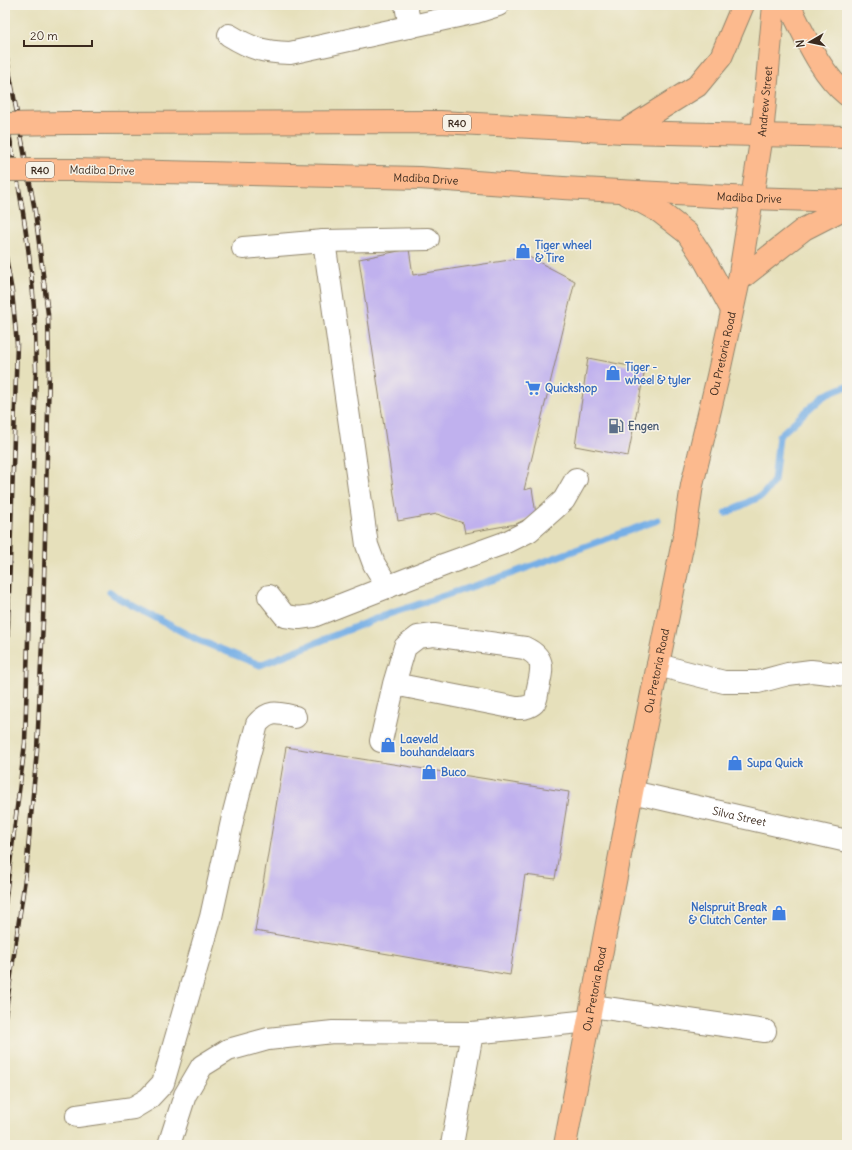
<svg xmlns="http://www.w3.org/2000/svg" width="852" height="1150" font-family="Delius,sans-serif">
<rect width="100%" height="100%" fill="#f7f3e8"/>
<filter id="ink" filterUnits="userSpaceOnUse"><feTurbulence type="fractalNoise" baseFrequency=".025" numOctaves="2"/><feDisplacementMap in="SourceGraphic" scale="8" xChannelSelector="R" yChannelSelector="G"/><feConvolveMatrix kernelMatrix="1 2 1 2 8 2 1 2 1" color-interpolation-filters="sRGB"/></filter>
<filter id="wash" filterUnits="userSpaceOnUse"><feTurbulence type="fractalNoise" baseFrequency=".012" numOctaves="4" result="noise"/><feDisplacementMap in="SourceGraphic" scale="16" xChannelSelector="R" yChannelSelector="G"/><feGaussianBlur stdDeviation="0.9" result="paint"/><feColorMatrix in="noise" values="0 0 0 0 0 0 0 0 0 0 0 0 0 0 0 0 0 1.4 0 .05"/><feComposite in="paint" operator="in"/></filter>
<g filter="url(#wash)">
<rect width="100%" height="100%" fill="#e6e0bb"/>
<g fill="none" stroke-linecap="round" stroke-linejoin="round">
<path stroke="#76afe6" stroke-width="7" d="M 726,513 L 763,495 L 774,481 L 779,436 L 823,396 L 847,386
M 110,592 L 118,598 L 198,640 L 260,665 L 383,616 L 510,574 L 658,520"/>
</g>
<g id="blocks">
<path fill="#c0b1ee" d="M 409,249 L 413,275 L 529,257 L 575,281 L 524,490 L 532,488 L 536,514 L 516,524 L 465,533 L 463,523 L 437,514 L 398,521 L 359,259 Z
M 588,358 L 645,369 L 628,456 L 575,446 Z
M 286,747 L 569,792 L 555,879 L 525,875 L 510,975 L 255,931 Z"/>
</g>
</g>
<g filter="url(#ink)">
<use href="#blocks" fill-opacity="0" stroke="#90856c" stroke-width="1"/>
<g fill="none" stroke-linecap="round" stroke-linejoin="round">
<defs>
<g id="minor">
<path d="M 406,5 L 410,27"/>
<path d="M 229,35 C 252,49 263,52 290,53 L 476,12 L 498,5"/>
<path d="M 324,241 L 367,545 L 374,564 L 388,587"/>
<path d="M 243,248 L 324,241 L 428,239"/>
<path d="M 269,596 L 285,616 L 299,618 L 313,616 L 446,564 L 507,542 L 529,531 L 553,510 L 564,500 L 576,479"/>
<path d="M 658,665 L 724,682 L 758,682 L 788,674 L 811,671 L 847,675"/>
<path d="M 381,741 L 394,684 L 405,647 L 418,637 L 434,635 L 525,648 C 546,658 542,669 538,688 C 537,693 537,700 534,703 C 529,708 522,708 516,708 L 394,684"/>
<path id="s1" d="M 632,792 L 847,841"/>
<path d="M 592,1006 L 765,1031"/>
<path d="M 77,1116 L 133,1108 L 148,1099 L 163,1083 L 211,917 L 234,812 L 257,724 C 270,709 278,713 295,717"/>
<path d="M 169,1145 L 185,1095 L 202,1066 L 228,1050 L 268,1039 L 333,1032 L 472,1033"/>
<path d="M 452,1145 L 472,1033 L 589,1021"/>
</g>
<g id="major">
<path d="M 789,5 C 805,36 820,73 847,95"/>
<path d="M 68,123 L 440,122 L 623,132 L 847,137"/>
<path d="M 623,132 L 697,86 L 721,57 L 743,5"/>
<path id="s2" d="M 74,170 L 419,178 L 563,188 L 751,198 L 847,201"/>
<path d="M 627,194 L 660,212 L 687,233 L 704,259 L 732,310"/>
<path d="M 739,280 L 804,229 L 847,207"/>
<path id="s3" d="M 565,1145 L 632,792 L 685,532 L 692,485 L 718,376 L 739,280 L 762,135 L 774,5"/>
</g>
</defs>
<use href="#minor" stroke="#90856c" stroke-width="24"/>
<use href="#major" stroke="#90856c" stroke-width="24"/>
<use href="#minor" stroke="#fff" stroke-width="22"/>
<use href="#major" stroke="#fcba8e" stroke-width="22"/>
<defs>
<path id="rail" d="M 5,49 L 35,211 L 48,314 L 49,370 L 43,621 L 37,750 L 26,872 L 5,1016
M 5,112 C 17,177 30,242 34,308 C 36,328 35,348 36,369 L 25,743 L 5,904
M 5,252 L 12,292 L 17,344 L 5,716"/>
</defs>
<use href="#rail" stroke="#3b2a1e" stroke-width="4.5"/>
<use href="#rail" stroke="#f7f3e8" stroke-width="3" stroke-dasharray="9" stroke-linecap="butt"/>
<defs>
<path id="major-bridge" d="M 5,124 L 68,123
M 5,170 L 74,170"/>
</defs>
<use href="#major-bridge" stroke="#90856c" stroke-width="24" stroke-linecap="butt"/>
<use href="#major-bridge" stroke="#fcba8e" stroke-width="22"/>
</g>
</g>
<defs>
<symbol id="shop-bare" viewBox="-9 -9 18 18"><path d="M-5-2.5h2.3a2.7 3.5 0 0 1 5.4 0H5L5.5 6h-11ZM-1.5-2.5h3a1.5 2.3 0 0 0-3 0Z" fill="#3f7fe0" stroke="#f7f3e8" stroke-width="2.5" paint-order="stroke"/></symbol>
<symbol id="supermarket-bare" viewBox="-9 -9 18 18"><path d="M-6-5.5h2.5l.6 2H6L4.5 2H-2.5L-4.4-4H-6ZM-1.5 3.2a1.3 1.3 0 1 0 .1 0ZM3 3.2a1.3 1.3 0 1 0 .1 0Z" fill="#3f7fe0" stroke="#f7f3e8" stroke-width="2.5" paint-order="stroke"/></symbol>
<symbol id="fuel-bare" viewBox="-9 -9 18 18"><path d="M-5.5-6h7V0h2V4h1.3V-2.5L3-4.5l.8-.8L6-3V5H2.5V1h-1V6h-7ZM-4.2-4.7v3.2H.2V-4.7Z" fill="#5c6f8a" stroke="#f7f3e8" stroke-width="2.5" paint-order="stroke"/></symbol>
</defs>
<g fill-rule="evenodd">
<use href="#shop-bare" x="512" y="240" width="22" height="22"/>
<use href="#shop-bare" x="602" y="362" width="22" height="22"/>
<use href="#supermarket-bare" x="522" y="377" width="22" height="22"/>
<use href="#fuel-bare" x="605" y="415" width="22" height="22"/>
<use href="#shop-bare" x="377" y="734" width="22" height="22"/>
<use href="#shop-bare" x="724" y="752" width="22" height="22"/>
<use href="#shop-bare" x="418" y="761" width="22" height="22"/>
<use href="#shop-bare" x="768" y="902" width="22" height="22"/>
</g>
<g text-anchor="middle" stroke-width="3" stroke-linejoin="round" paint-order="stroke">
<g fill="#f7f3e8" stroke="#73665b" stroke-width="1">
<rect x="443" y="115" width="28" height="16" rx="3"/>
<rect x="26" y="162" width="28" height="16" rx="3"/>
</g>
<g font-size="10" font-weight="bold" fill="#3b2a1e">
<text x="457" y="127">R40</text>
<text x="40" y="174">R40</text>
</g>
<g font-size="11" fill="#3b2a1e" stroke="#f7f3e8">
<text dy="4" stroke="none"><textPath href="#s3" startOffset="1063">Andrew Street</textPath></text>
<text transform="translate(102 170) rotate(1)" y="4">Madiba Drive</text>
<text dy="4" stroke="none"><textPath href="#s2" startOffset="352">Madiba Drive</textPath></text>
<text dy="4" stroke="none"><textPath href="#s2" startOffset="676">Madiba Drive</textPath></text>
<text dy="4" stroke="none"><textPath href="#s3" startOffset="807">Ou Pretoria Road</textPath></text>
<text dy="4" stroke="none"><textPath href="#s3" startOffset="483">Ou Pretoria Road</textPath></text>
<text dy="4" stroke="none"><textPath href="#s1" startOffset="110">Silva Street</textPath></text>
<text dy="4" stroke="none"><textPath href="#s3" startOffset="159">Ou Pretoria Road</textPath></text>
</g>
<g font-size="11" font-weight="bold" fill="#366cbe" stroke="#f7f3e8" text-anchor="start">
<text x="535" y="249">Tiger wheel<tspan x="535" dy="13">&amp; Tire</tspan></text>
<text x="625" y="371">Tiger -<tspan x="625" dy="13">wheel &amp; tyler</tspan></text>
<text x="545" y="392">Quickshop</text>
<text x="400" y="743">Laeveld<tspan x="400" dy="13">bouhandelaars</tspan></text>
<text x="747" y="767">Supa Quick</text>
<text x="441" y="776">Buco</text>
<text x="767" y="911" text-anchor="end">Nelspruit Break<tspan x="767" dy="13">&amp; Clutch Center</tspan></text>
</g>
<g font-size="11" font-weight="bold" fill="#4e5e75" stroke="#f7f3e8" text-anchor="start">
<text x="628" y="430">Engen</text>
</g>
</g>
<rect width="852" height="1150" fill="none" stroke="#f7f3e8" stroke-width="20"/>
<g transform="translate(810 42) rotate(261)" stroke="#f7f3e8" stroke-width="3" paint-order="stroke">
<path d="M0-3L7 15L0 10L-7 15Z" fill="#3b2a1e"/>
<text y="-6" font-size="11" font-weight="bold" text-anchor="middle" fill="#3b2a1e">N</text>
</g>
<path d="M24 40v6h68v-6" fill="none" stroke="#3b2a1e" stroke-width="2"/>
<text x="30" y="40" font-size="12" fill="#3b2a1e" stroke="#f7f3e8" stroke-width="3" paint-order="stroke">20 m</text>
</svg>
